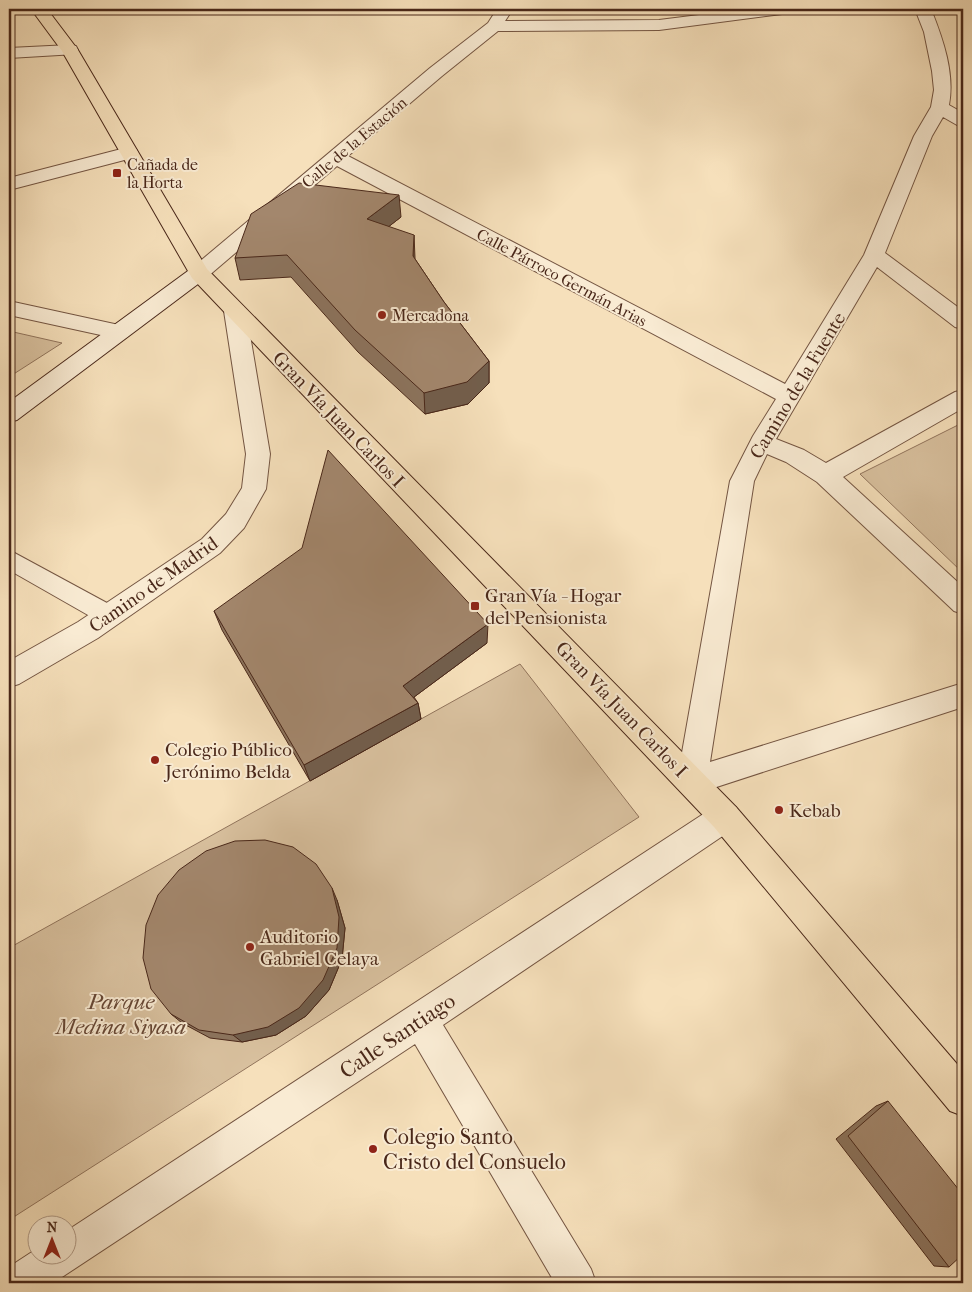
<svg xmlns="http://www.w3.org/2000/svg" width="972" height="1292" font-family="'IM FELL French Canon',serif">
<rect width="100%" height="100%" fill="#f6e0bb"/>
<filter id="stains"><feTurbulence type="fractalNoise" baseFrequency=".004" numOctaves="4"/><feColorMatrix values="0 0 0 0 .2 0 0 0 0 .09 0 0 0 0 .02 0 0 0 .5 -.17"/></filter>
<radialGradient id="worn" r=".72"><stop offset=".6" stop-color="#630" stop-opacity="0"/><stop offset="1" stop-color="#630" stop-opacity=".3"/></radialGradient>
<path fill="#d9c19f" stroke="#91745c" d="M 9,331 L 62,343 L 9,377 Z
M 960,424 L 963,426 L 963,573 L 860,474 Z
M 520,664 L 639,817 L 9,1220 L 9,948 Z"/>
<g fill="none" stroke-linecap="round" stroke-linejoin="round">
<defs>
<path id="pedestrian" d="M 9,550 L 118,609 L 122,616 L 118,623 L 110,626 L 102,623 L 9,570 Z"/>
<path id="minor" d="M 497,9 L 513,9 L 505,21 L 659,20 L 747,9 L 790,9 L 788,12 L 782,14 L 659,30 L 498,31 L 442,76 L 348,156 L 785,384 L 864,255 L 914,136 L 931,107 L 934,90 L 932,71 L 924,32 L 915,9 L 931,9 C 943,39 955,73 949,105 L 963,113 L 963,126 L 957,125 L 943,117 L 932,136 L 885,253 L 963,311 L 963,329 L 955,327 L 877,267 L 776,439 L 804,450 L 826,463 L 955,392 L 963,390 L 963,408 L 843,477 L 963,587 L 963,614 L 954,611 L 817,482 L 786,462 L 767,454 L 754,481 L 710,762 L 963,683 L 963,707 L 692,795 L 681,791 L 677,781 L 730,481 L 753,436 L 776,399 L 337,166 L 206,278 L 199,280 L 192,278 L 189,273 L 192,268 L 430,68 L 488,23 Z
M 70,45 L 76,46 L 78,50 L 76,54 L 9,58 L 9,48 Z
M 129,147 L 136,149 L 138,153 L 136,157 L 9,190 L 9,178 Z
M 9,301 L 119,325 L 127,327 L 130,332 L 127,337 L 119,339 L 9,315 Z
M 235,304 L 243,306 L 246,311 L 270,454 L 266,489 L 244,528 L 220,553 L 98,638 L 19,684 L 9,687 L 9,661 L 78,622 L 202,539 L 226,514 L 242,488 L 246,454 L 224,311 L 227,306 Z
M 725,803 L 736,807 L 740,817 L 736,827 L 443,1025 L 591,1269 L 596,1283 L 555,1283 L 415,1044 L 53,1283 L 9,1283 L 9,1267 L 38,1248 L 38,1254 L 68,1254 L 68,1230 L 714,807 Z"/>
<path id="secondary" d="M 199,266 L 206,268 L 209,273 L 206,278 L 17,420 L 9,422 L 9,402 L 192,268 Z"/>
<path id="primary" d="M 31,9 L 47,9 L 78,50 L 207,269 L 736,807 L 963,1071 L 963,1116 L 950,1111 L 714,827 L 192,278 L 62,51 Z"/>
</defs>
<use href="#pedestrian" stroke="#745542" stroke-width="2"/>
<use href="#minor" stroke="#745542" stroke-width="2"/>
<use href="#secondary" stroke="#492719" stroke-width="2"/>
<use href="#primary" stroke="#492719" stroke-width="2"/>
<use href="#pedestrian" fill="#f9ebd3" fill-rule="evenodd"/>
<use href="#minor" fill="#f9ebd3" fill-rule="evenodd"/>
<use href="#secondary" fill="#f9ebd3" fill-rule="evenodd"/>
<use href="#primary" fill="#f6e0bb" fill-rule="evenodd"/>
</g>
<path fill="#8c745e" stroke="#492719" d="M 401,217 L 388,227 L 415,259 L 444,302 L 489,361 L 489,383 L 468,404 L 425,414 L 358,352 L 291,277 L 240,280 L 235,258 Z
M 214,611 L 487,643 L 414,697 L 418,703 L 421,719 L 310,781 L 222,630 Z
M 337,900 L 345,928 L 342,959 L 329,990 L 306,1016 L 276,1035 L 242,1042 L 210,1038 L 182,1023 L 171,1014 Z
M 888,1101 L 949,1267 L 934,1266 L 836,1139 L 876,1106 Z"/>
<path fill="#725e4c" stroke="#492719" d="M 399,195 L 401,217 L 369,242 L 367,219 Z
M 414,235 L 415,258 L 414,278 L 413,256 Z
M 489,361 L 489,383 L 468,404 L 425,414 L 424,393 Z
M 488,624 L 487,643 L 406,703 L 403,686 Z
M 418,703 L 421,719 L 310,781 L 304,765 Z
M 332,888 L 337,900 L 345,928 L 342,959 L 329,990 L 306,1016 L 276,1035 L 242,1042 L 233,1035 Z"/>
<path fill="#a3876d" stroke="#492719" d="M 299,183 L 399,195 L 367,219 L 414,235 L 413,256 L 444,302 L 489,361 L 467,382 L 424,393 L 355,330 L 287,255 L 235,258 L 251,214 Z
M 328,450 L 488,624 L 403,686 L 418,703 L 304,765 L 214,611 L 302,548 Z
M 265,840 L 293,847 L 316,864 L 332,888 L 339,917 L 337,948 L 323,980 L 299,1008 L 268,1027 L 233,1035 L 199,1030 L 171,1014 L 151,989 L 143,958 L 146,925 L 158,895 L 179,870 L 206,851 L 235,841 Z
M 888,1101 L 963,1195 L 963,1254 L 949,1267 L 848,1136 Z"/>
<g fill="#8f2418" stroke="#f9ebd3" stroke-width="2">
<rect x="112" y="168" width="10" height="10" rx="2.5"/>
<circle cx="382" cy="315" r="5"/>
<rect x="470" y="601" width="10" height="10" rx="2.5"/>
<circle cx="155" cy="760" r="5"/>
<circle cx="779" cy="810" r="5"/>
<circle cx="250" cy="947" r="5"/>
<circle cx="373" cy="1149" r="5"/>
</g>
<g text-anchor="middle" stroke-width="4" stroke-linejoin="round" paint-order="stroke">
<g font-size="16" fill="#492719" stroke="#f9ebd3">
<text transform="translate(354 142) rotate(-40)" y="6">Calle de la Estación</text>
<text transform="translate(562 277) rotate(28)" y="6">Calle Párroco Germán Arias</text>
</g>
<g font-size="16" fill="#492719" stroke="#f9ebd3" text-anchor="start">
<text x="127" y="170">Cañada de<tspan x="127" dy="18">la Horta</tspan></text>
<text x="392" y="321">Mercadona</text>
</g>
<g font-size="19" fill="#492719" stroke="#f9ebd3">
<text transform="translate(797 385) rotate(-59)" y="7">Camino de la Fuente</text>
<text transform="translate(339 419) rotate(46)" y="7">Gran Vía Juan Carlos I</text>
<text transform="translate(153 584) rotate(-35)" y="7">Camino de Madrid</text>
<text transform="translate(622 709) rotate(46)" y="7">Gran Vía Juan Carlos I</text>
</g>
<g font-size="19" fill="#492719" stroke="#f9ebd3" text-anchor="start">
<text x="485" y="602">Gran Vía - Hogar<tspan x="485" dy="22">del Pensionista</tspan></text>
<text x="165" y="756">Colegio Público<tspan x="165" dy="22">Jerónimo Belda</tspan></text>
<text x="789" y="817">Kebab</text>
<text x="260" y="943">Auditorio<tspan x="260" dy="22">Gabriel Celaya</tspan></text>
</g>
<g font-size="22" font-style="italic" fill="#664634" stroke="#f9ebd3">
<text x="121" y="1009">Parque<tspan x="121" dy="25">Medina Siyasa</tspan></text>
</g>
<g font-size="22" fill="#492719" stroke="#f9ebd3">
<text transform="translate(397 1035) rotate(-34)" y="8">Calle Santiago</text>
</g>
<g font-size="22" fill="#492719" stroke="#f9ebd3" text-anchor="start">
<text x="383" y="1144">Colegio Santo<tspan x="383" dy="25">Cristo del Consuelo</tspan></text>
</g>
</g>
<rect width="972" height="1292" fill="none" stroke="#f6e0bb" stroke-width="30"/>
<rect x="10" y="10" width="952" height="1272" fill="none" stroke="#492719" stroke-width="2.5"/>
<rect x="15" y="15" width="942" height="1262" fill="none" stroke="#492719"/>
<g transform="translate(52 1240)"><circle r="24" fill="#f9ebd3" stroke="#b39d89"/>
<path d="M0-4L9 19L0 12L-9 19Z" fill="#8f2418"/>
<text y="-8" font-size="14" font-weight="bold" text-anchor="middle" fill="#492719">N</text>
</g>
<rect width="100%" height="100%" filter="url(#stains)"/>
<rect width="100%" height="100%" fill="url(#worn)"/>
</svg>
